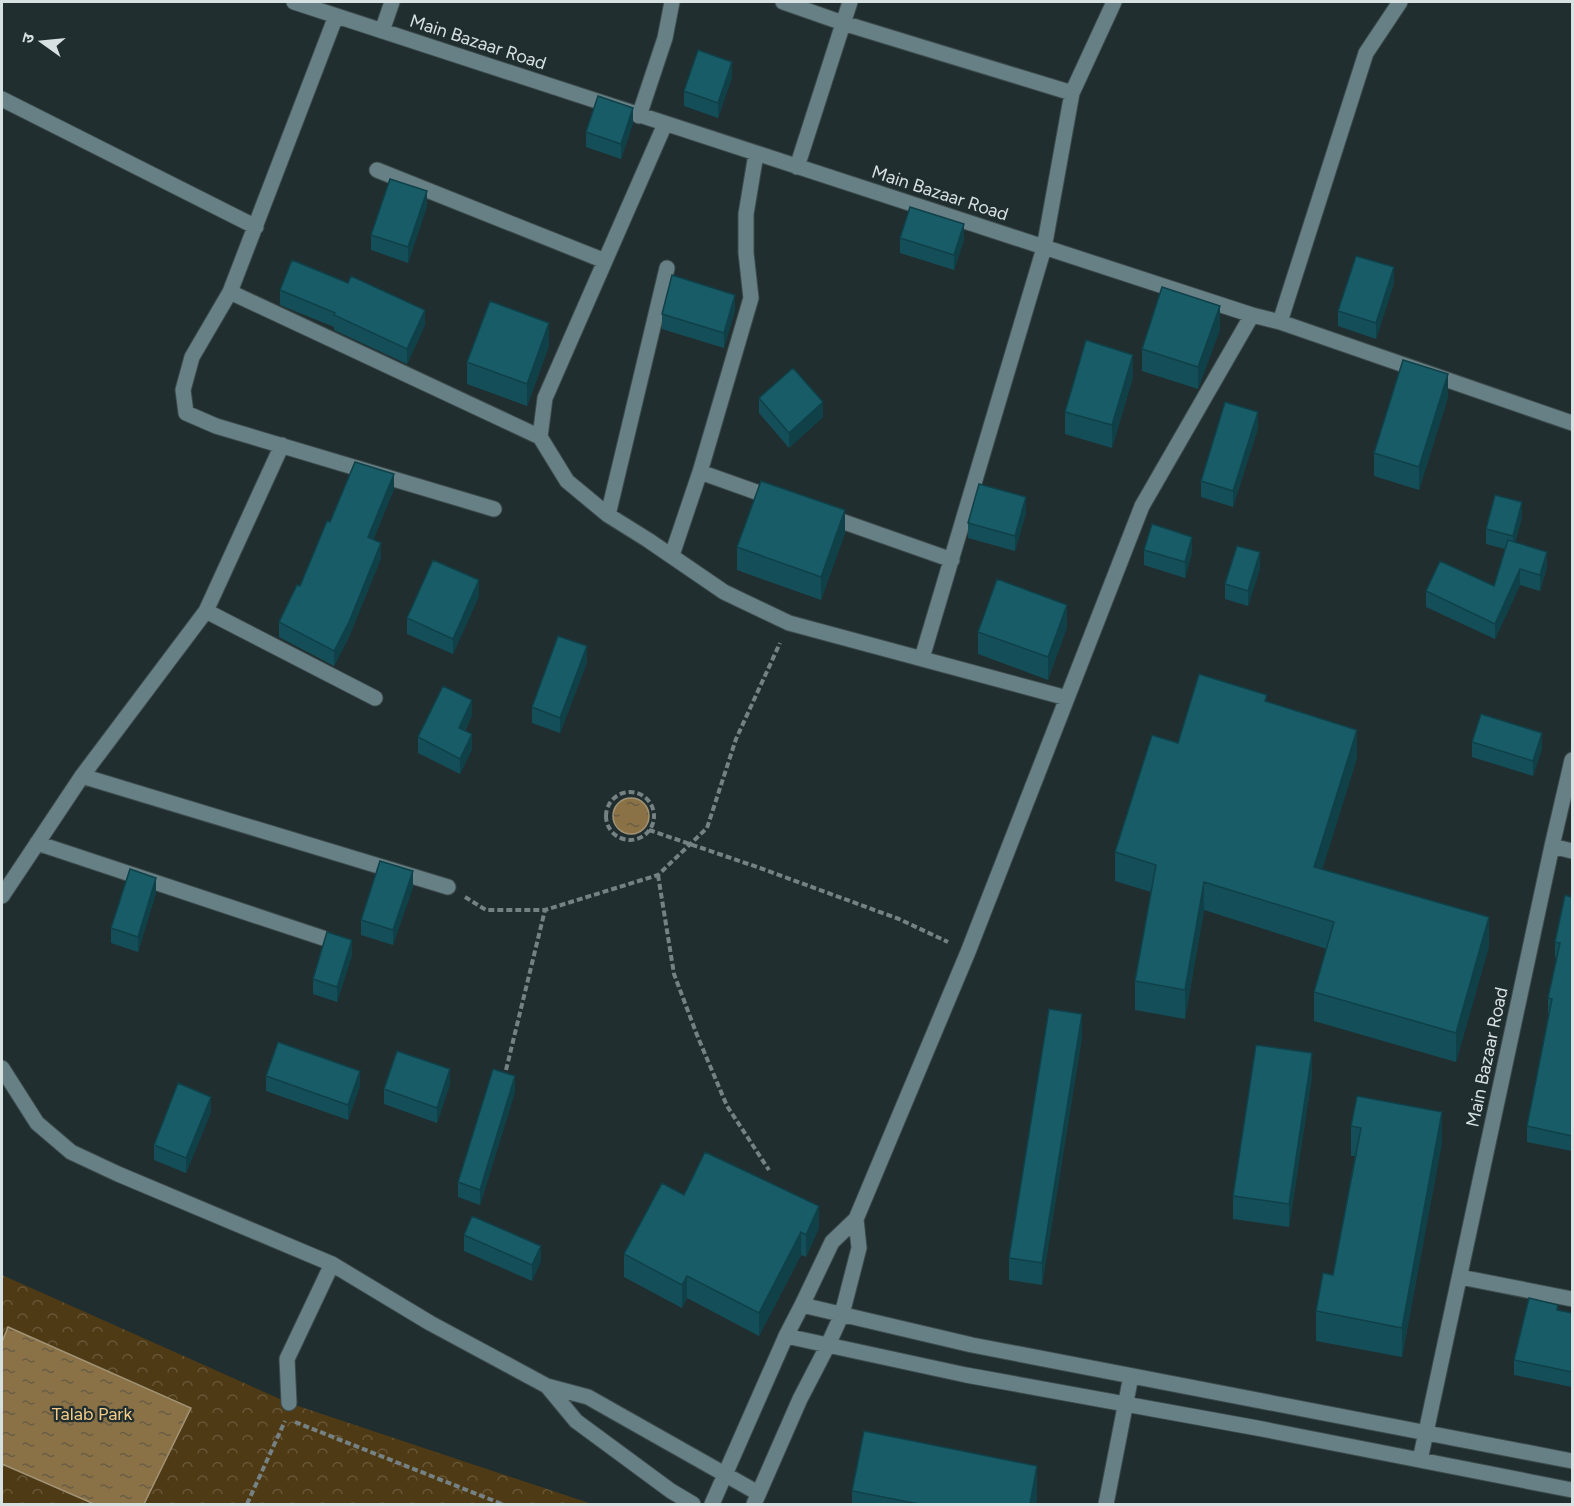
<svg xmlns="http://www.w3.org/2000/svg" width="1574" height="1506" font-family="Figtree,'Noto Sans Devanagari',sans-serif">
<defs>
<pattern id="park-crowns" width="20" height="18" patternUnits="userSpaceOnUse" patternTransform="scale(1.5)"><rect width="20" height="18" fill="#4e3a15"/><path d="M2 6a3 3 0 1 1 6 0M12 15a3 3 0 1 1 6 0" fill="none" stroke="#675637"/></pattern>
<pattern id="water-ripples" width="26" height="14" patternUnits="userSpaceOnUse" patternTransform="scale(1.5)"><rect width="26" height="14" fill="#8a7146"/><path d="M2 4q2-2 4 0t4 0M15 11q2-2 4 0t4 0" fill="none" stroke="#695d45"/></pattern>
</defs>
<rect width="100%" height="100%" fill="#202e30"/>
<path fill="url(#park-crowns)" d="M 2,1275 L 289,1403 L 592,1504 L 2,1504 Z"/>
<path fill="url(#water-ripples)" stroke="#a19375" stroke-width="1.5" d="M613 816a18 18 0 1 1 36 0a18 18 0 1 1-36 0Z
M 8,1327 L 191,1408 L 144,1504 L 94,1504 L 2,1464 L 2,1342 Z"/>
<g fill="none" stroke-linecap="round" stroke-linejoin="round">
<defs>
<path id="minor" d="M 294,2 L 1252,315 L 1280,322 L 1572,423
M 783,2 L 843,23 L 1072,93
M 336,16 L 230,292 L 192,357 L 183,390 L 186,413 L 216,426 L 494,509
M 382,31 L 392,2
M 2,99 L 256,227
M 639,116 L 665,38 L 672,2
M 665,124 L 545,398 L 540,437 L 567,481 L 608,515 L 648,540 L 724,592 L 789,623 L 1067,698
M 797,167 L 850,2
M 377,170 L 605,261
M 230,292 L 540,437
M 1280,322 L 1366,53 L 1400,2
M 700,472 L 776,499
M 608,515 L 667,268
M 827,516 L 952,560
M 672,555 L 700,472 L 751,298 L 746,253 L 746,214 L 756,154
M 206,611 L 282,445
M 922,658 L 1044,248 L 1072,93 L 1114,2
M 82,776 L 206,611 L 375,698
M 37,843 L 323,938
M 1552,846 L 1572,851
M 2,896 L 82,776 L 448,887
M 2,1068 L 37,1123 L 71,1152 L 118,1174 L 332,1264 L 430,1323 L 547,1386 L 588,1397 L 758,1493
M 1460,1277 L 1572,1299
M 802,1305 L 832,1242 L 856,1219 L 968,952 L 1142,506 L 1252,315
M 786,1336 L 966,1375 L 1257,1428 L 1572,1490
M 547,1386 L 576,1421 L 671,1491 L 693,1504
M 289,1403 L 287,1359 L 332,1264
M 1420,1460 L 1552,846 L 1572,760
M 712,1504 L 786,1336 L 802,1305 L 972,1345 L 1572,1461
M 754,1504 L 800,1399 L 828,1345 L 842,1314 L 859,1248 L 856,1219
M 1106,1504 L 1131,1376"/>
</defs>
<use href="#minor" stroke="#3d4b4c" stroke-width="17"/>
<path stroke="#758183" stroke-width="4" stroke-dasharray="6 3" stroke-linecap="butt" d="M606 816a24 24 0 1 1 48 0a24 24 0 1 1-48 0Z
M 649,830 L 760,868 L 899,919 L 948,942
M 658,875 L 674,974 L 697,1035 L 727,1106 L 769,1170
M 465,897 L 486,910 L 545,910 L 658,875 L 707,828 L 736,739 L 780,643
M 506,1070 L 545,910
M 295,1422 L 502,1504
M 247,1504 L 285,1421"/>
<use href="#minor" stroke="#668085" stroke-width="15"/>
</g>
<path fill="#144f59" d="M 732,77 L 718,118 L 684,106 L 684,91 Z
M 633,123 L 621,159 L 586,147 L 586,132 Z
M 427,206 L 408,263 L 371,250 L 371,235 Z
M 900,238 L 964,240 L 954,270 L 900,253 Z
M 1394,283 L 1376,339 L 1338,326 L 1338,311 Z
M 280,290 L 425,325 L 407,364 L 334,330 L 334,327 L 280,305 Z
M 735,310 L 724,348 L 662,329 L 662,314 Z
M 1220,329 L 1198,389 L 1142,371 L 1142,349 Z
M 549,346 L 527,406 L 467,384 L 467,362 Z
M 1133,377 L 1112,448 L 1065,434 L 1065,412 Z
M 1448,397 L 1419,490 L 1374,476 L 1374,453 Z
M 759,398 L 823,417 L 789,448 L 759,413 Z
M 1258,428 L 1233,507 L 1201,497 L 1201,481 Z
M 394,489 L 373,540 L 381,558 L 349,637 L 334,666 L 279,637 L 279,622 L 300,586 L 330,522 Z
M 1026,513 L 1015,551 L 968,538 L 968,523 Z
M 1522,517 L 1515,543 L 1547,567 L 1540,591 L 1520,585 L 1495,639 L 1426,607 L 1426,591 L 1494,586 L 1505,549 L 1486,544 L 1486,529 Z
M 845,533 L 821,600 L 737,570 L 737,547 Z
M 1144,550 L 1192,552 L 1185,578 L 1144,565 Z
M 1260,568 L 1248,606 L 1225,599 L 1225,584 Z
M 479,596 L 453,654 L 407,634 L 407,618 Z
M 1067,627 L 1048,680 L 978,654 L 978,632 Z
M 587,662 L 560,733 L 532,723 L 532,707 Z
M 1267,702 L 1357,758 L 1322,869 L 1489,946 L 1456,1062 L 1314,1021 L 1314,992 L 1327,949 L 1204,910 L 1185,1019 L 1135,1010 L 1135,981 L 1151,892 L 1115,881 L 1115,852 L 1178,743 Z
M 472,715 L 465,731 L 472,749 L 460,774 L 418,753 L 418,737 Z
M 1472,742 L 1542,748 L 1533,776 L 1472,757 Z
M 413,887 L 393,945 L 361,935 L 361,920 Z
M 1572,892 L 1572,1151 L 1527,1142 L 1527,1126 L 1549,1013 L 1548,1013 L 1548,998 L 1557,958 L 1555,957 L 1555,942 Z
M 156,893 L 138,952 L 111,943 L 111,928 Z
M 352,955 L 337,1002 L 313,994 L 313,979 Z
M 1082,1037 L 1042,1285 L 1009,1280 L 1009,1258 Z
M 266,1076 L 360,1086 L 348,1120 L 266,1091 Z
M 1312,1076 L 1289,1227 L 1233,1219 L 1233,1196 Z
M 450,1084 L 437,1123 L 384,1104 L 384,1089 Z
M 515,1092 L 480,1205 L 458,1197 L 458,1182 Z
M 211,1112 L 186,1173 L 154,1160 L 154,1145 Z
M 1351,1126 L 1442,1142 L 1402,1357 L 1316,1341 L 1316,1311 L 1333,1275 L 1355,1156 L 1351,1156 Z
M 819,1228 L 806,1257 L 801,1255 L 759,1336 L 687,1298 L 682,1308 L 624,1277 L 624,1254 Z
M 464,1235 L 541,1261 L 532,1281 L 464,1251 Z
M 1558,1310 L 1572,1313 L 1572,1387 L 1514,1375 L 1514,1360 Z
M 852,1491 L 1037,1496 L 1036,1504 L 852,1504 Z"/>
<path fill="#104048" d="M 732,62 L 732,77 L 718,118 L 718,103 Z
M 633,108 L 633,123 L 621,159 L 621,144 Z
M 427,191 L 427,206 L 408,263 L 408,247 Z
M 964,224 L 964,240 L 954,270 L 954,255 Z
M 1394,267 L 1394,283 L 1376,339 L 1376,323 Z
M 735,295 L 735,310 L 724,348 L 724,333 Z
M 1220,306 L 1220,329 L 1198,389 L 1198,367 Z
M 425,310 L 425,325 L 407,364 L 407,349 Z
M 549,323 L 549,346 L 527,406 L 527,384 Z
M 1133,355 L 1133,377 L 1112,448 L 1112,425 Z
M 1448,374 L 1448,397 L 1419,490 L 1419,467 Z
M 823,402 L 823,417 L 789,448 L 789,433 Z
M 1258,412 L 1258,428 L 1233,507 L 1233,491 Z
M 394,474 L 394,489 L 368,553 L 368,537 Z
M 1026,497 L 1026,513 L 1015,551 L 1015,536 Z
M 1522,502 L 1522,517 L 1513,551 L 1513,536 Z
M 845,510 L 845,533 L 821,600 L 821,577 Z
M 1192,537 L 1192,552 L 1185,578 L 1185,562 Z
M 381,543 L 381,558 L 349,637 L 334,666 L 334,651 Z
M 1260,552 L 1260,568 L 1248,606 L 1248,591 Z
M 1547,552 L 1547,567 L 1540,591 L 1540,575 Z
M 1520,569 L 1520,585 L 1495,639 L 1495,624 Z
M 479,580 L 479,596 L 453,654 L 453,639 Z
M 1067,605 L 1067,627 L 1048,680 L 1048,657 Z
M 587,646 L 587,662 L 560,733 L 560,718 Z
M 472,700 L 472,715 L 459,743 L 459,728 Z
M 1357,730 L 1357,758 L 1314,896 L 1314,867 Z
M 1542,733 L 1542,748 L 1533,776 L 1533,761 Z
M 472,734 L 472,749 L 460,774 L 460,759 Z
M 413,871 L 413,887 L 393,945 L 393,930 Z
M 156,878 L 156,893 L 138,952 L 138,937 Z
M 1204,882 L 1204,910 L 1185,1019 L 1185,990 Z
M 1489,917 L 1489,946 L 1456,1062 L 1456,1033 Z
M 352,940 L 352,955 L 337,1002 L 337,987 Z
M 1082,1014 L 1082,1037 L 1042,1285 L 1042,1263 Z
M 1312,1053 L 1312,1076 L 1289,1227 L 1289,1204 Z
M 450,1069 L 450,1084 L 437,1123 L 437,1108 Z
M 360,1071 L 360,1086 L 348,1120 L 348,1105 Z
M 515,1076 L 515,1092 L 480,1205 L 480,1190 Z
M 211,1097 L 211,1112 L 186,1173 L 186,1158 Z
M 1442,1112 L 1442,1142 L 1402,1357 L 1402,1328 Z
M 819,1206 L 819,1228 L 806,1257 L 806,1235 Z
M 801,1232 L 801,1255 L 759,1336 L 759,1313 Z
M 541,1246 L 541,1261 L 532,1281 L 532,1265 Z
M 687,1276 L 687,1298 L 682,1308 L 682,1285 Z
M 1037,1466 L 1037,1496 L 1036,1504 L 1030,1504 Z"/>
<path fill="#175c67" stroke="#104048" stroke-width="1.5" d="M 698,50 L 732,62 L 718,103 L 684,91 Z
M 598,96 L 633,108 L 621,144 L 586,132 Z
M 390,179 L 427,191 L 408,247 L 371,235 Z
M 910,207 L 964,224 L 954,255 L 900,238 Z
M 1356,256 L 1394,267 L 1376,323 L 1338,311 Z
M 292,260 L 348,283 L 351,276 L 425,310 L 407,349 L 334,315 L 335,313 L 280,290 Z
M 672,275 L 735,295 L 724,333 L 662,314 Z
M 1162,287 L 1220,306 L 1198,367 L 1142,349 Z
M 490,301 L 549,323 L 527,384 L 467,362 Z
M 1086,340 L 1133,355 L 1112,425 L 1065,412 Z
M 1403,360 L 1448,374 L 1419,467 L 1374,453 Z
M 793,368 L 823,402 L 789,433 L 759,398 Z
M 1225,402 L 1258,412 L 1233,491 L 1201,481 Z
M 355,462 L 394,474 L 368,537 L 381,543 L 349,622 L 334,651 L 279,622 L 297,585 L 300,586 L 327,521 L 330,522 Z
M 761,481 L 845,510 L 821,577 L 737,547 Z
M 979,484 L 1026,497 L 1015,536 L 968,523 Z
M 1495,495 L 1522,502 L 1513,536 L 1486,529 Z
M 1152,524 L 1192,537 L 1185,562 L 1144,550 Z
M 1508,540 L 1547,552 L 1540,575 L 1520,569 L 1495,624 L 1426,591 L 1440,561 L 1494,586 Z
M 1237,546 L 1260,552 L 1248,591 L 1225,584 Z
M 433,560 L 479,580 L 453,639 L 407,618 Z
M 997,579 L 1067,605 L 1048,657 L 978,632 Z
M 558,636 L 587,646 L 560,718 L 532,707 Z
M 1199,674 L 1267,695 L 1265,701 L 1357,730 L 1314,867 L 1489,917 L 1456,1033 L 1314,992 L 1334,922 L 1204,882 L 1185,990 L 1135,981 L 1156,865 L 1115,852 L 1152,735 L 1178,743 Z
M 443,686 L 472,700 L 459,728 L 472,734 L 460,759 L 418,737 Z
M 1481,714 L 1542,733 L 1533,761 L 1472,742 Z
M 380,861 L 413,871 L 393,930 L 361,920 Z
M 130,869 L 156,878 L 138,937 L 111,928 Z
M 1572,892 L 1572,1136 L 1527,1126 L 1552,999 L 1548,998 L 1560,943 L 1555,942 L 1565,895 L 1571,897 Z
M 327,932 L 352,940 L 337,987 L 313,979 Z
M 1049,1009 L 1082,1014 L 1042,1263 L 1009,1258 Z
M 278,1042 L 360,1071 L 348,1105 L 266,1076 Z
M 1256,1045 L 1312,1053 L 1289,1204 L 1233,1196 Z
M 397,1051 L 450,1069 L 437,1108 L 384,1089 Z
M 493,1069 L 515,1076 L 480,1190 L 458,1182 Z
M 178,1083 L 211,1097 L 186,1158 L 154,1145 Z
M 1357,1096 L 1442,1112 L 1402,1328 L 1316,1311 L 1323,1273 L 1333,1275 L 1361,1128 L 1351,1126 Z
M 705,1152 L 819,1206 L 806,1235 L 801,1232 L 759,1313 L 687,1276 L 682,1285 L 624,1254 L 662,1183 L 684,1195 Z
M 472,1216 L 541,1246 L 532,1265 L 464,1235 Z
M 1529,1298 L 1558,1305 L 1557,1310 L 1572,1313 L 1572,1372 L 1514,1360 Z
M 864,1431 L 1037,1466 L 1030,1504 L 919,1504 L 852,1491 Z"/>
<g text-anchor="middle" stroke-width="4.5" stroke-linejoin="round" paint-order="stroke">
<g font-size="18" fill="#d8e1e2" stroke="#202e30">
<text transform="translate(478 42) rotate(18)" y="6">Main Bazaar Road</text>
<text transform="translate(940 193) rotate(18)" y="6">Main Bazaar Road</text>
<text transform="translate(1487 1057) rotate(-78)" y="6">Main Bazaar Road</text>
</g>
<g font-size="18" fill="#f5cc87" stroke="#202e30">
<text x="92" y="1420">Talab Park</text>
</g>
</g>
<rect width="1574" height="1506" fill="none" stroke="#d8e1e2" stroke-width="6"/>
<g transform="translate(42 42) rotate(285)" stroke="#202e30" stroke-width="4.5" paint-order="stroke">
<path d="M0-4.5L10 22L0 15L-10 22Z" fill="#d8e1e2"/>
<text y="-9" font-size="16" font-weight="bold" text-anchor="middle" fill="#d8e1e2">उ</text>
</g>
</svg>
